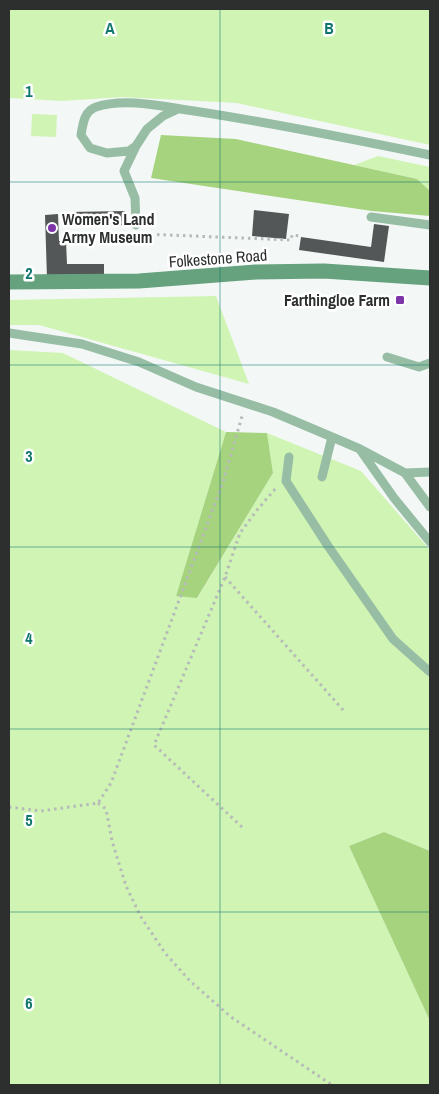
<svg xmlns="http://www.w3.org/2000/svg" width="439" height="1094" font-family="'Archivo Narrow',sans-serif">
<rect width="100%" height="100%" fill="#f3f8f7"/>
<path fill="#d0f4b3" d="M 9,9 L 430,9 L 430,145 L 237,103 L 122,97 L 62,101 L 9,98 Z
M 32,114 L 57,115 L 56,137 L 31,136 Z
M 378,156 L 430,167 L 430,191 L 417,179 L 354,165 Z
M 216,296 L 249,384 L 39,325 L 9,325 L 9,300 Z
M 9,350 L 63,353 L 226,432 L 176,596 L 198,597 L 273,473 L 267,433 L 361,471 L 430,550 L 430,851 L 384,832 L 349,846 L 430,1021 L 430,1085 L 9,1085 Z"/>
<path fill="#a6d37d" d="M 161,135 L 236,139 L 417,179 L 430,191 L 430,216 L 372,211 L 151,178 Z
M 226,432 L 267,433 L 273,473 L 197,598 L 176,596 Z
M 384,832 L 430,851 L 430,1021 L 349,846 Z"/>
<path fill="#535758" d="M 254,210 L 289,214 L 286,239 L 252,236 Z
M 125,211 L 126,225 L 69,226 L 69,212 Z
M 58,214 L 59,241 L 66,241 L 67,264 L 104,264 L 104,278 L 47,279 L 45,215 Z
M 374,224 L 389,226 L 384,262 L 299,250 L 301,237 L 371,247 Z"/>
<g fill="none" stroke-linecap="round" stroke-linejoin="round">
<path stroke="#b6bab9" stroke-width="3" stroke-dasharray="2.5 4" stroke-linecap="butt" d="M 144,234 L 291,240 L 292,235 L 300,236
M 225,577 L 344,711
M 98,803 L 106,809 L 112,841 L 126,886 L 141,917 L 165,953 L 190,981 L 231,1017 L 332,1085
M 9,807 L 41,811 L 98,803 L 111,783 L 223,482 L 243,413
M 242,827 L 154,745 L 225,577 L 240,533 L 257,510 L 276,488"/>
<path stroke="#97bea5" stroke-width="9" d="M 178,109 L 163,116 L 147,129 L 136,146 L 129,151 L 107,153 L 90,148 L 81,135 C 83,124 84,111 96,107 C 125,97 165,107 194,111 C 273,123 352,139 430,155
M 136,146 L 124,171 L 135,198 L 136,225
M 371,217 L 430,225
M 9,333 L 82,344 L 139,362 L 196,387 L 273,412 L 332,437 L 360,449 L 405,473 L 430,507
M 387,357 L 419,367 L 430,363
M 361,451 L 394,498 L 430,542
M 289,457 L 286,481 L 328,546 L 393,639 L 430,672
M 405,473 L 430,472
M 322,477 L 332,437"/>
<path stroke="#65a27d" stroke-width="15" d="M 9,282 L 139,281 L 256,272 L 324,271 L 430,278"/>
</g>
<path fill="none" stroke="#0f766e" stroke-width="1" stroke-opacity="0.55" d="M 220,9 L 220,1085M 9,182 L 430,182M 9,365 L 430,365M 9,547 L 430,547M 9,729 L 430,729M 9,912 L 430,912"/>
<g fill="#7d34a7" stroke="#fff" stroke-width="2">
<circle cx="52" cy="228" r="5"/>
<rect x="395" y="295" width="10" height="10" rx="2.5"/>
</g>
<g text-anchor="middle" stroke-width="5" stroke-linejoin="round" paint-order="stroke">
<g font-size="16" font-weight="bold" fill="#2d2f2f" stroke="#fff" text-anchor="start">
<text x="62" y="225">Women's Land<tspan x="62" dy="18">Army Museum</tspan></text>
<text x="390" y="306" text-anchor="end">Farthingloe Farm</text>
</g>
<g font-size="16" fill="#2d2f2f" stroke="#fff">
<text transform="translate(218 258) rotate(-4)" y="6">Folkestone Road</text>
</g>
</g>
<g font-size="16" text-anchor="middle" font-weight="bold" fill="#0f766e" stroke="#fff" stroke-width="5" stroke-linejoin="round" paint-order="stroke">
<text x="110" y="34">A</text>
<text x="329" y="34">B</text>
<text x="29" y="97">1</text>
<text x="29" y="279">2</text>
<text x="29" y="462">3</text>
<text x="29" y="644">4</text>
<text x="29" y="826">5</text>
<text x="29" y="1009">6</text>
</g>
<rect width="439" height="1094" fill="none" stroke="#2d2f2f" stroke-width="20"/>
</svg>
